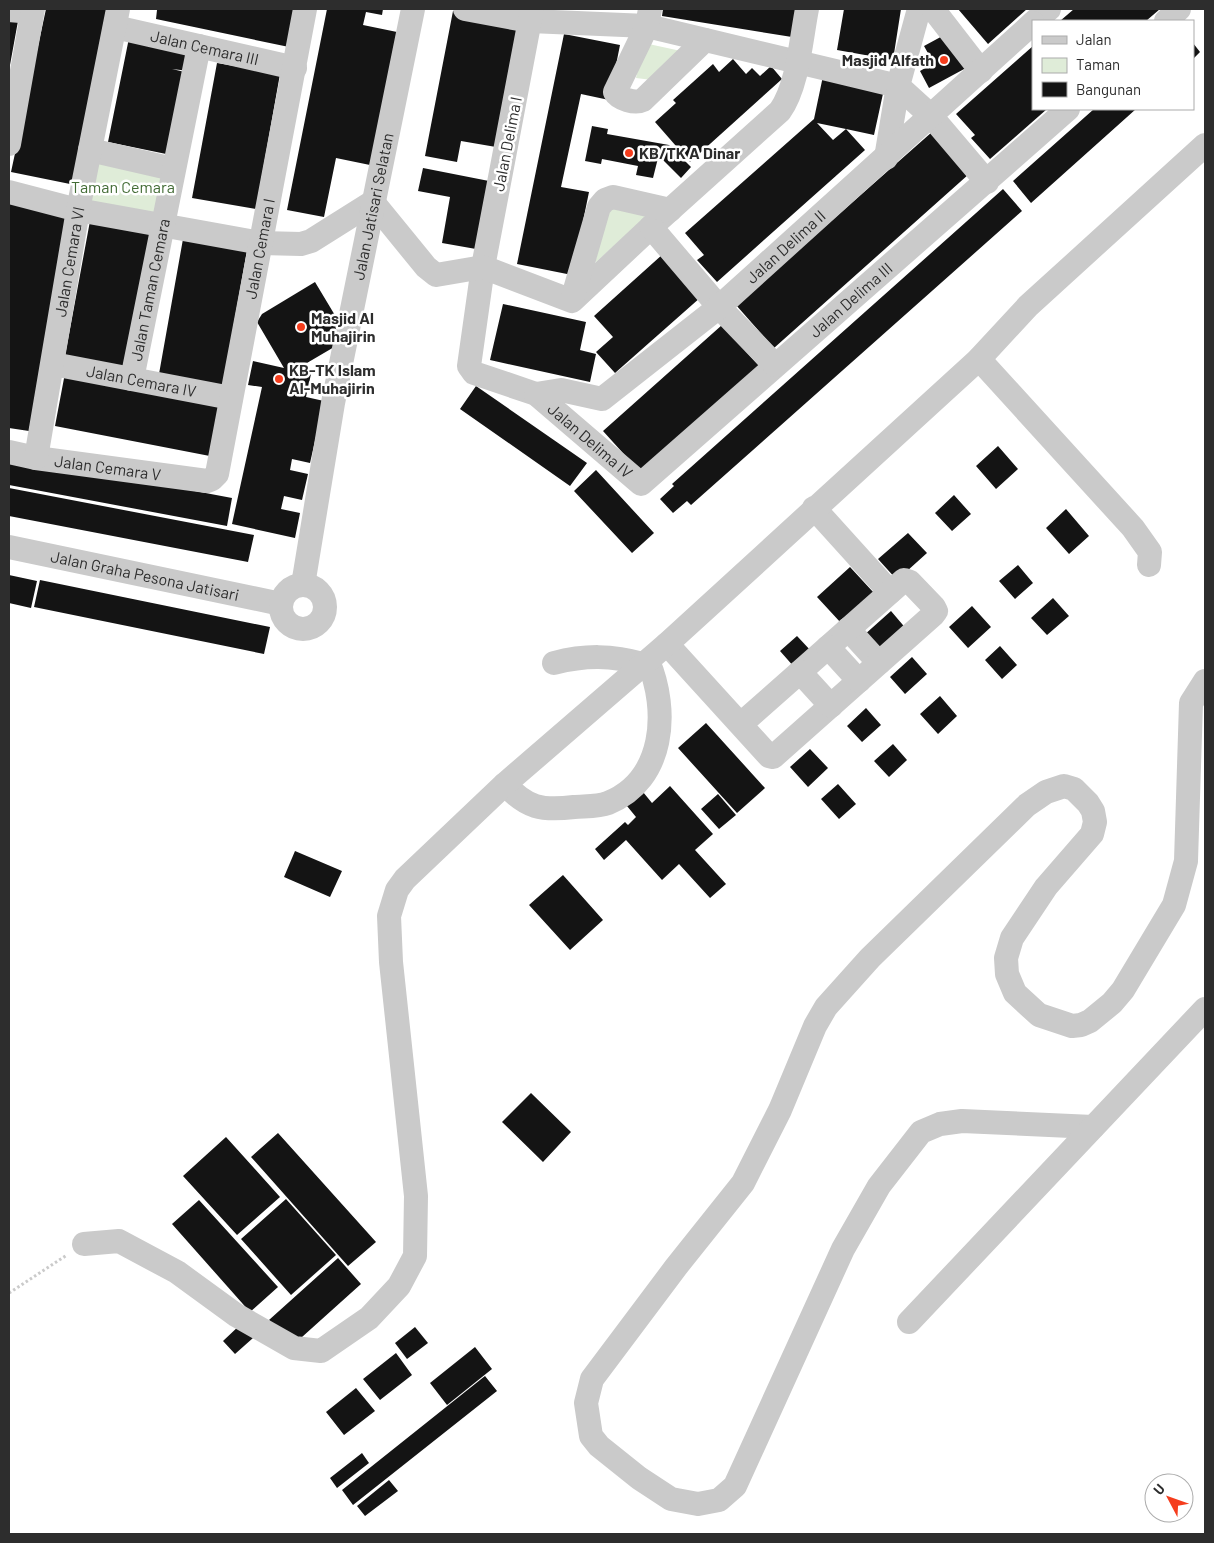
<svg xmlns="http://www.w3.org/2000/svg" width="1214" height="1543" font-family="Barlow,sans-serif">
<rect width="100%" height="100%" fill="#fff"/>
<path fill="#dfecd8" d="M 644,43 L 681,51 L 660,81 L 636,78 Z
M 89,161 L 164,174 L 157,213 L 82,200 Z
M 609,207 L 648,215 L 595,263 Z"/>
<path fill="#141414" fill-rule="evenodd" d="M 46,9 L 112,9 L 75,185 L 11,172 Z
M 154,9 L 298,9 L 289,47 L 156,19 L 157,10 Z
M 327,9 L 383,9 L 382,15 L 366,12 L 363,25 L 397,32 L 370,165 L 336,158 L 324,217 L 287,210 Z
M 663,9 L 797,9 L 792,37 L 662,16 Z
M 844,9 L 901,9 L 893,60 L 837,50 Z
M 958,9 L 1027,9 L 988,44 Z
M 1074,9 L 1160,9 L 1146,21 L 1060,21 Z
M 453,11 L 520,23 L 496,147 L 461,141 L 457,162 L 425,156 Z
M 9,19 L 18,21 L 10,65 L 9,64 Z
M 948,33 L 966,68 L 929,88 L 920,71 L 927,67 L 922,58 L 929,55 L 924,46 Z
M 564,34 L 620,45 L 609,100 L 581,94 L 561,187 L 589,192 L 572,275 L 517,264 Z
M 129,38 L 193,51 L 189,71 L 172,69 L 189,73 L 171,155 L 108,142 Z
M 1193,43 L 1200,52 L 1193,59 Z
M 1033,46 L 1033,109 L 1047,109 L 990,159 L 971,138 L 975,135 L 956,114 Z
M 733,59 L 746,74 L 752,68 L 760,76 L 771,66 L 782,79 L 690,162 L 655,122 L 676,103 L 673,100 L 713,64 L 719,72 Z
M 217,63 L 280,74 L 256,209 L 192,198 Z
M 823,76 L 884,89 L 874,135 L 846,129 L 865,150 L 717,282 L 697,260 L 704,255 L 685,233 L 814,119 ZM 817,123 L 846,129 L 833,140 Z
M 1094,109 L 1136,109 L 1031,203 L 1013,181 Z
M 592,126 L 608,129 L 607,134 L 669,145 L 691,167 L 681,178 L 661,158 L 658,158 L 653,178 L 636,175 L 638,166 L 602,159 L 601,164 L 585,161 Z
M 932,132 L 969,174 L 774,348 L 736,305 Z
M 423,168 L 489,181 L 476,249 L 442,243 L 450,197 L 418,191 Z
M 1003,189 L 1022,211 L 691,505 L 687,501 L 673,513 L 660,499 L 674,486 L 672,484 Z
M 9,202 L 69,213 L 29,431 L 9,428 Z
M 90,221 L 154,232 L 129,367 L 65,356 Z
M 183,239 L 247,250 L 223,385 L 159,374 Z
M 663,254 L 701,297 L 615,373 L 596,352 L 613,337 L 594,316 Z
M 315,282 L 345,332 L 341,343 L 295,370 L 311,374 L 306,397 L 324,401 L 310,463 L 292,459 L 290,470 L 308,474 L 302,500 L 284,496 L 281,509 L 300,513 L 295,538 L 232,524 L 262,387 L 248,385 L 253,361 L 284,368 L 257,322 L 262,314 Z
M 503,304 L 586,322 L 580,350 L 596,354 L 590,382 L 490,360 Z
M 722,325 L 760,367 L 641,473 L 603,431 Z
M 65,373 L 226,404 L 215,457 L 55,426 Z
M 476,386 L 587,463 L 570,486 L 460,409 Z
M 998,446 L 1018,469 L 996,489 L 976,466 Z
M 9,456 L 232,498 L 227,526 L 9,485 Z
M 596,470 L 654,533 L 632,553 L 574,491 Z
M 9,488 L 254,535 L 248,562 L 9,516 Z
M 954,495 L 971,514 L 952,531 L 935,513 Z
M 1066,509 L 1089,536 L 1069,554 L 1046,528 Z
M 908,533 L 927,553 L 897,580 L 878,559 Z
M 1018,565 L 1033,583 L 1015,599 L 999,581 Z
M 850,567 L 874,593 L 841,623 L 817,597 Z
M 9,575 L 37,581 L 31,608 L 9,603 Z
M 40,580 L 270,627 L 264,654 L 34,607 Z
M 1053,598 L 1069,616 L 1047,635 L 1031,618 Z
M 972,606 L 991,627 L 968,648 L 949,627 Z
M 891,611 L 908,631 L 880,656 L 863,636 Z
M 797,636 L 812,652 L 795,668 L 780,651 Z
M 1000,646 L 1017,665 L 1002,679 L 985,660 Z
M 912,657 L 927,674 L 905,694 L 890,677 Z
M 940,696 L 957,716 L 938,734 L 920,714 Z
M 866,708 L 881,725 L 862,742 L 847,726 Z
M 706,723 L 765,788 L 737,813 L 678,748 Z
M 893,744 L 907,760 L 889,777 L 874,761 Z
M 810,749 L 828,768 L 808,787 L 790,767 Z
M 838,784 L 856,804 L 839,819 L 821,799 Z
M 670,786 L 713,834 L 695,850 L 726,884 L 710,898 L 679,864 L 662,880 L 626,840 L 604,860 L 595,849 L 625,822 L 628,825 L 636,817 L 627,806 L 643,792 L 652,803 Z
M 718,794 L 736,815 L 719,829 L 701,809 Z
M 295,851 L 342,871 L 330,897 L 284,877 Z
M 563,875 L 603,920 L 570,950 L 529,905 Z
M 531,1093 L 571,1132 L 543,1162 L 502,1122 Z
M 278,1133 L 376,1242 L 348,1266 L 251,1157 Z
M 226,1137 L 280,1197 L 237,1235 L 183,1176 Z
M 286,1199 L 336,1255 L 291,1295 L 241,1239 Z
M 199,1200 L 278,1287 L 250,1312 L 172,1224 Z
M 338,1258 L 361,1284 L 292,1346 L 269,1320 Z
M 241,1324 L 253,1338 L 235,1354 L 223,1341 Z
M 415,1327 L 428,1343 L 407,1359 L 395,1343 Z
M 475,1347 L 492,1369 L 447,1405 L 430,1383 Z
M 396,1353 L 412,1375 L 380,1400 L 363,1379 Z
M 485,1376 L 497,1391 L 353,1505 L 342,1490 Z
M 356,1388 L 375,1411 L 344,1435 L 326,1412 Z
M 362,1453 L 369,1463 L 337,1488 L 330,1478 Z
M 389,1480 L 398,1491 L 365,1516 L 357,1506 Z"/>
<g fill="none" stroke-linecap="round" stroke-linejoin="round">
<path stroke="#cacaca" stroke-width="3" stroke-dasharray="2.5 2.5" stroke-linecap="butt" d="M 9,1293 L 67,1255"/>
<g stroke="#cacaca" stroke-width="24">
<path d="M 465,9 L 530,21 L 647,26 L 898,86 L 886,158"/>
<path id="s1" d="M 532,9 L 483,267 L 469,366 L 474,373 L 536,394 L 641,484 L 1068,109"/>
<path d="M 650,9 L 647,26 L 615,92 C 619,99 635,104 643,100 L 705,40"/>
<path d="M 919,9 L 898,86 L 931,116 L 987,182"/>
<path d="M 933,9 L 981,71"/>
<path d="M 9,10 L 32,12"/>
<path d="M 1035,21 L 1049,9"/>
<path d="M 1166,21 L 1179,9"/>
<path id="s2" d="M 115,27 L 295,68"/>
<path d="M 9,144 L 33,9"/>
<path d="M 90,150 L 173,169"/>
<path d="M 9,192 L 78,210 L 261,243 L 301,244 L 311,241 L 373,202 L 426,267 L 436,275 L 483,267 L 572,301 L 651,227 L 780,111 C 798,86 801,39 807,9"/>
<path d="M 651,227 L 719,307 L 775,365"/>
<path d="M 572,300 L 599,207 L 605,200 L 613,197 L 670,210"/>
<path d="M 979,359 L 1133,528 L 1150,552 L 1149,565"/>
<path id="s3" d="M 53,364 L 231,398"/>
<path id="s4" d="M 132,379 L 199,46"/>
<path id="s5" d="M 536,394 L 561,390 L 602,399 L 719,307 L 1033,23"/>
<path id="s6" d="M 9,452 L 36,458 L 207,481 L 212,479 L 217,474 L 305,9"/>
<path id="s7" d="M 36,458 L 78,210 L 118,9"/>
<path d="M 814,508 L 890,592"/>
<path id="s8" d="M 9,547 L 281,604"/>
<path id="s9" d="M 303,585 L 333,403 L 413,9"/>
<circle cx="303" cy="607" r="22"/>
<path d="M 848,629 L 879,663"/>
<path d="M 667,644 L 769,756 L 773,757 L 933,615 L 936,611 L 934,607 L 910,582 L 904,580 L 741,724"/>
<path d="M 828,647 L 859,681"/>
<path d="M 554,663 C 585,655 612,655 643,664"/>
<path d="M 800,672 L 831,706"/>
<path d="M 505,784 C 526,808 542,811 574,807 C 584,806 598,807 608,803 C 665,780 669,710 648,661"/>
<path d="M 1093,1127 L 962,1121 L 940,1124 L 921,1132 L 879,1186 L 843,1249 L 735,1486 L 719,1500 L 698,1504 L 671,1499 L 639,1478 L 599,1446 L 591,1436 L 586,1403 L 592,1379 L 676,1267 L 743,1183 L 780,1110 L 815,1026 L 826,1007 L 870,958 L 1027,805 L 1046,792 L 1064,786 L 1074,789 L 1088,803 L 1093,811 L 1095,822 L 1092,834 L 1046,887 L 1012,938 L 1006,958 L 1007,974 L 1015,993 L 1039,1015 L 1072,1026 L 1081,1025 L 1090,1021 L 1112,1003 L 1123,990 L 1174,905 L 1186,861 L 1191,703 L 1205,681"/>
<path d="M 84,1244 L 119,1241 L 177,1272 L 236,1315 L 294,1348 L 321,1351 L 369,1318 L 399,1286 L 415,1256 L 416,1196 L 391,962 L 389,916 L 397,890 L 405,879 L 505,784 L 667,644 L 979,359 L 1028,306 L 1205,145"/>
<path d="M 909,1322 L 1205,1009"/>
</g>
</g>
<g fill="#f53d1d" stroke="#fff" stroke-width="2">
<circle cx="944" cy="60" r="5"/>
<circle cx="629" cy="153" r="5"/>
<circle cx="301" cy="327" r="5"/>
<circle cx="279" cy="379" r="5"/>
</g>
<g text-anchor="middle" stroke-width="5" stroke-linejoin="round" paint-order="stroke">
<g font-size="16" fill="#2d2d2d" stroke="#fff">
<text dy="6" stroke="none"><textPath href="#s2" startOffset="92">Jalan Cemara III</textPath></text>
<text transform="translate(507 144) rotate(-79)" y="6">Jalan Delima I</text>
<text dy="6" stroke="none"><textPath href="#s9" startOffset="385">Jalan Jatisari Selatan</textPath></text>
<text dy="6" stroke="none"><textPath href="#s5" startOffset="306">Jalan Delima II</textPath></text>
<text dy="6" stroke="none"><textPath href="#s6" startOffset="442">Jalan Cemara I</textPath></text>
<text dy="6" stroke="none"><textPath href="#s7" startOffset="199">Jalan Cemara VI</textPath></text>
<text dy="6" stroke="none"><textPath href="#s4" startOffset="91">Jalan Taman Cemara</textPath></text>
<text dy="6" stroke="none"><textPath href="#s1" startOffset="854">Jalan Delima III</textPath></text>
<text dy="6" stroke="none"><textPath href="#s3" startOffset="90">Jalan Cemara IV</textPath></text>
<text dy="6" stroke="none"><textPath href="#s1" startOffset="508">Jalan Delima IV</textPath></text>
<text dy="6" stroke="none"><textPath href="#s6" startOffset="100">Jalan Cemara V</textPath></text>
<text dy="6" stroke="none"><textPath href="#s8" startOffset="139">Jalan Graha Pesona Jatisari</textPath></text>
</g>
<g font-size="16" font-weight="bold" fill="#2d2d2d" stroke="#fff" text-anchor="start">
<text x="934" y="66" text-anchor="end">Masjid Alfath</text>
<text x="639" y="159">KB/TK A Dinar</text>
<text x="311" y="324">Masjid Al<tspan x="311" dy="18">Muhajirin</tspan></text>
<text x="289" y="376">KB-TK Islam<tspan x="289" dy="18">Al-Muhajirin</tspan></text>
</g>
<g font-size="16" fill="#436c36" stroke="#fff">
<text x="123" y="193">Taman Cemara</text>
</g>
</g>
<rect width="1214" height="1543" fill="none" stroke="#2d2d2d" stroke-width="20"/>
<rect x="1032" y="20" width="162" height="90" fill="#ffffff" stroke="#ababab"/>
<rect x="1042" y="36" width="25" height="8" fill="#cacaca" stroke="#ababab"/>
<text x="1076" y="45" font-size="15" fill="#2d2d2d">Jalan</text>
<rect x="1042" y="58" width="25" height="15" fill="#dfecd8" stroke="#ababab"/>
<text x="1076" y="70" font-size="15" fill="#2d2d2d">Taman</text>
<rect x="1042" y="82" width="25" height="15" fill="#141414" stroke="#ababab"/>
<text x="1076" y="95" font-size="15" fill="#2d2d2d">Bangunan</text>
<g transform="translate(1169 1498) rotate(311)"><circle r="24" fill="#ffffff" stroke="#ababab"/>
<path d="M0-4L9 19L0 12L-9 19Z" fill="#f53d1d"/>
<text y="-8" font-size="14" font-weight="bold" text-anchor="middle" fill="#2d2d2d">U</text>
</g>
</svg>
